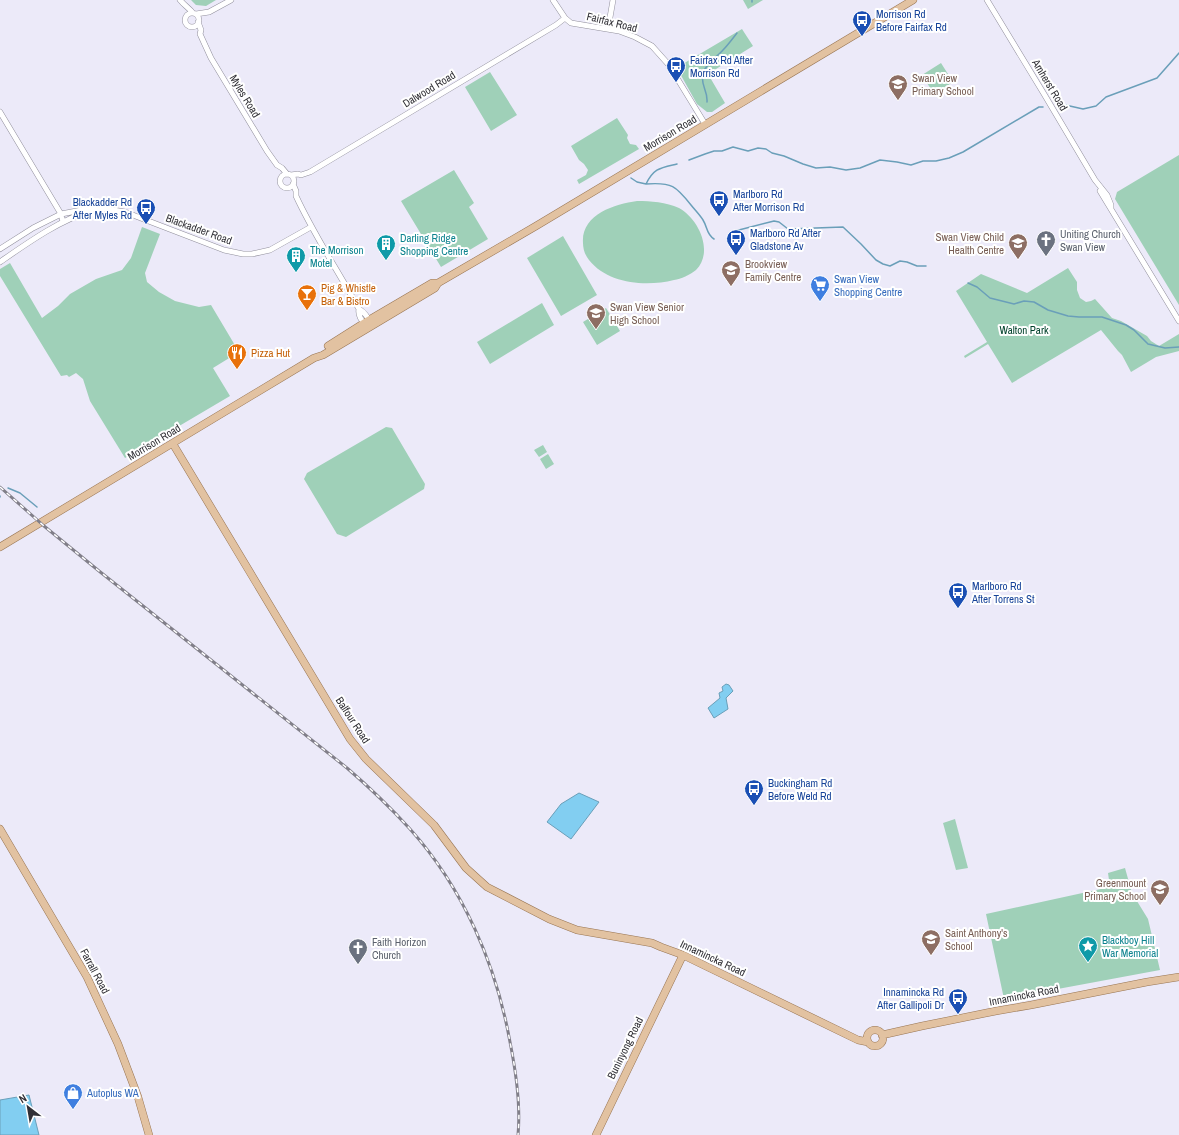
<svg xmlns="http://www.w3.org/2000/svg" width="1179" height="1135" font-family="'Archivo Narrow',sans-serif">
<rect width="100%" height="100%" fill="#eceaf9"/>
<path fill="#9fd0b8" d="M 191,0 L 216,0 L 206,6 L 196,5 Z
M 743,0 L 763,0 L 748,9 Z
M 742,29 L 753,46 L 708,74 L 725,103 L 712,112 L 707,112 L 697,104 L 678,70 L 681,65 Z
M 941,63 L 953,82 L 934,94 L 922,75 Z
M 490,72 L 517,115 L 491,131 L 465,87 Z
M 617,118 L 628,135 L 627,138 L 630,144 L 636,145 L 639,149 L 579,184 L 577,180 L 586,175 L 588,170 L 584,164 L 579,160 L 571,146 Z
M 1179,155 L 1179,305 L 1115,199 L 1117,192 Z
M 454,170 L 474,203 L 469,207 L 488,239 L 441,267 L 401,201 Z
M 637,201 C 651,201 666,202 679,208 C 699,219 714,252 696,270 C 690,275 681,279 674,280 C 646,287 608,284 589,260 C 585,255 583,249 583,243 C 581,215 614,204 637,201 Z
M 142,227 L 160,234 L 145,273 L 147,282 L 159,292 L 175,301 L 199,307 L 211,305 L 239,352 L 213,368 L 230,396 L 125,458 L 90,401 L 83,379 L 76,373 L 69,377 L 67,375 L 61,376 L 0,276 L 0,269 L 10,263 L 42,318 L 58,306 L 70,294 L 96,279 L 122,270 L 131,258 Z
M 563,236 L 597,295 L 561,316 L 527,258 Z
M 1068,268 L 1077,282 L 1077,290 L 1080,298 L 1086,302 L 1091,301 L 1095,299 L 1112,318 L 1121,321 L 1147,336 L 1151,341 L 1159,346 L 1179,334 L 1179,351 L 1156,357 L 1131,372 L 1122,355 L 1118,351 L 1101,330 L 1012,383 L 988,344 L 965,358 L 964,356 L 987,342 L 956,291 L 981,274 L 1027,293 Z
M 542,303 L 554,325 L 490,364 L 477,342 Z
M 606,308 L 620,331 L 597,345 L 583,322 Z
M 386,427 L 392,428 L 425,484 L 424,489 L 346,537 L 337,534 L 304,479 L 307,473 Z
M 543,445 L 547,452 L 539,457 L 534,450 Z
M 548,454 L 554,464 L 546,469 L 540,459 Z
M 955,819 L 968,868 L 956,870 L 943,823 Z
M 1125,868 L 1132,893 L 1148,919 L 1160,970 L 1004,999 L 986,914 L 1110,887 L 1108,873 Z"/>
<path fill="#82cef1" stroke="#6a9fb9" d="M 726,684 L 729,685 L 733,691 L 726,698 L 728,709 L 714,718 L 708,708 L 720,698 L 719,693 L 723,691 L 722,687 Z
M 579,793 L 599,802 L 571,839 L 547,822 L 561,804 Z
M 29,1095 L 39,1135 L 0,1135 L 0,1100 Z"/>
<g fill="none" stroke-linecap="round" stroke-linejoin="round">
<path stroke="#6a9fb9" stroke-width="1.5" d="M 752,2 L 752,0
M 707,102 C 708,90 700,85 703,74 C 705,64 717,57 723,50 C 728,45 733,38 737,33
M 1061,104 L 1083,109 L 1096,106 L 1106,97 L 1157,78 L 1179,53
M 689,160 L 705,154 L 714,151 L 722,151 L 733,147 L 748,151 L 758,148 L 766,149 L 772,153 L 784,156 L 803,164 L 816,168 L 830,167 L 846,170 L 860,168 L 880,160 L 897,162 L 911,165 L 923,161 L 936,161 L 949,158 L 963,152 L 1039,107 L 1043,107
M 631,178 L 637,182 L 646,184 C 654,168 660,168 677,164
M 646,184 C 672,182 676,186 691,205 C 695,210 700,215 703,220 C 708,228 706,234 714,239
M 735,231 L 774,221 L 779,222 L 788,229 L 843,227 L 861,244 L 876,260 L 883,264 L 890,266 L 900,261 L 907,262 L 917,266 L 926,266
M 968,283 L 977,287 L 990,298 L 1014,304 L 1024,301 L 1034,302 L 1048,310 L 1068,316 L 1079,317 L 1102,317 L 1126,325 L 1134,330 L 1148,344 L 1165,348 L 1179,347
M 8,488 L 20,493 L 37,507
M 0,497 L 0,496"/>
<defs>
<path id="minor" d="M 180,0 C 184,5 189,8 193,13
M 553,0 L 565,18 L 571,23 L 619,31 L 635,37 L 652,46 L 669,65 L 705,124
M 987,0 L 1044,94 L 1095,180 L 1107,195 L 1111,205 L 1111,208
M185 20a7 7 0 1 1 14 0a7 7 0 1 1-14 0Z
M 196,14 L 209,12 L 231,0
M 198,22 L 201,30 L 200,34 L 211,58 L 267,151 L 277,165 L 282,168 L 287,174
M 608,29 L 613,0
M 0,112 L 61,214 L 63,222
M280 181a7 7 0 1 1 14 0a7 7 0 1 1-14 0Z
M 291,175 L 298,174 L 301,175 L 310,172 L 556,25 L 565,18
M 293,184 L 296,191 L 296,196 C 314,235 338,271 359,309 C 358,314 361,320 365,324
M 1100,191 L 1179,321
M 0,249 L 33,228 L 61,214 L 87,209 L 107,209 L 125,212 L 224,250 L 243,254 L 252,254 L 270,250 L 311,227
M 0,262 C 26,244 61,219 91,211
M 359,309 C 364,312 368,317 370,323"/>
<path id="major" d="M 328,346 L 369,320 L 432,283 L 438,283
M 173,444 L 350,739 L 366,759 L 434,825 L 466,868 L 487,887 L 549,919 L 577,930 L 652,943 L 661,947 L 683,955 L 858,1040 L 868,1042
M 0,547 L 314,358 L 323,355 L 435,288 L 438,283 L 536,226 L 913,0
M 0,829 L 87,977 L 118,1044 L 138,1097 L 149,1135
M867 1038a8 8 0 1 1 16 0a8 8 0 1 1-16 0Z
M 882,1035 L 922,1026 L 996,1011 L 1031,1005 L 1147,982 L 1179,977
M 596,1135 L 683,955"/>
</defs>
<use href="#minor" stroke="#918f9c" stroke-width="6"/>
<use href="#major" stroke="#987553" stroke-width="8"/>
<use href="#minor" stroke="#fff" stroke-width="5"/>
<use href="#major" stroke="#e2c2a1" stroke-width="7"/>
<defs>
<path id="rail" d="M 0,487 L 44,526 L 99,571 L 347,768 C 369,787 390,807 410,829 C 463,888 496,964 510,1042 C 516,1072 521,1104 518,1135"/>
</defs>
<use href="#rail" stroke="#817f89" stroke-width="3"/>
<use href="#rail" stroke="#fff" stroke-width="1.5" stroke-dasharray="4.5" stroke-linecap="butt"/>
</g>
<defs>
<symbol id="bus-pin" viewBox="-11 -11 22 30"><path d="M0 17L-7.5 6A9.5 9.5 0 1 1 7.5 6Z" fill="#1a4fb4" stroke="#fff"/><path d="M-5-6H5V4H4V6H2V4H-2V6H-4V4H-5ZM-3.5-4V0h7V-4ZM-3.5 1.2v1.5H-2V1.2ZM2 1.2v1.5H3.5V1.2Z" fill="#fff"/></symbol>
<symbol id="school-pin" viewBox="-11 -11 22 30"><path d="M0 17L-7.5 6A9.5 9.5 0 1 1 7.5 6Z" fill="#8d6e63" stroke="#fff"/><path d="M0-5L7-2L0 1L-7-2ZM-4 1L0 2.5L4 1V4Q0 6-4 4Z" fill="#fff"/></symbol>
<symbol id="church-pin" viewBox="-11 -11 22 30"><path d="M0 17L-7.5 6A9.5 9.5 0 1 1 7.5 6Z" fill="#6b7280" stroke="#fff"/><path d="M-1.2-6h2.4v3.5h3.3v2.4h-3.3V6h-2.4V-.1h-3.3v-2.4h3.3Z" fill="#fff"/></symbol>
<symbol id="building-pin" viewBox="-11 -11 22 30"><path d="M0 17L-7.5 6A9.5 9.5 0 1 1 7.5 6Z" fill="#0f9aa8" stroke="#fff"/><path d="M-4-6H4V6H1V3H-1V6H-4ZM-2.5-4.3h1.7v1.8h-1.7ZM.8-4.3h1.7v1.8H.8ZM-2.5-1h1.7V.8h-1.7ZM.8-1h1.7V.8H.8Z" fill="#fff"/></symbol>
<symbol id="supermarket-pin" viewBox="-11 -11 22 30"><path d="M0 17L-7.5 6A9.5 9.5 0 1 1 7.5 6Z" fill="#3f7fe0" stroke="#fff"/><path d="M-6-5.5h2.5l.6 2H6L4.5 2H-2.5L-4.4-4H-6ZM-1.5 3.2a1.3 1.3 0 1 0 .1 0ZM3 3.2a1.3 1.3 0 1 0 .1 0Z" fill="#fff"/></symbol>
<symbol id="bar-pin" viewBox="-11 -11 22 30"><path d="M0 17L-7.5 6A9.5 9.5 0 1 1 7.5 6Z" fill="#e8710a" stroke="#fff"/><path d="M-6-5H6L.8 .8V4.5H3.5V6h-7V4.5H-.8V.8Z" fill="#fff"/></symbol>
<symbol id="restaurant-pin" viewBox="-11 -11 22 30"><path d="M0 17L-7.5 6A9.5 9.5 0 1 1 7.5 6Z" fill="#e8710a" stroke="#fff"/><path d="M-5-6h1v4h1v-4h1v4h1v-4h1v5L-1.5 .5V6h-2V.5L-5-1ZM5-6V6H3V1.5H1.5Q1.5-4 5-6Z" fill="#fff"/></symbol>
<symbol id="sight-pin" viewBox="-11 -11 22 30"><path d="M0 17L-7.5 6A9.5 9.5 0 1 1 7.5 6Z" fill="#0f9aa8" stroke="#fff"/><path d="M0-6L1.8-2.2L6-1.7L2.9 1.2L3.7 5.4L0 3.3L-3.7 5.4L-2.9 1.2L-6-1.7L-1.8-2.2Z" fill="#fff"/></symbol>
<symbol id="shop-pin" viewBox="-11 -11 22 30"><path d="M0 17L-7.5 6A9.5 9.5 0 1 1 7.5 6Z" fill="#3f7fe0" stroke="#fff"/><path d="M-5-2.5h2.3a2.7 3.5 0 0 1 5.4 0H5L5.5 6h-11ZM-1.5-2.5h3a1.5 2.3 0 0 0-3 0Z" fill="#fff"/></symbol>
</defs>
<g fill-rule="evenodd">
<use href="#bus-pin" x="851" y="9" width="22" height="30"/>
<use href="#bus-pin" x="665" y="55" width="22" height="30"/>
<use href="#school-pin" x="887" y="73" width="22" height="30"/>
<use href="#bus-pin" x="708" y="189" width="22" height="30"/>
<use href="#bus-pin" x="135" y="197" width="22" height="30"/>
<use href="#bus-pin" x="725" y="228" width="22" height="30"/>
<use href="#church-pin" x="1035" y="229" width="22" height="30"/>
<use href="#school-pin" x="1007" y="232" width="22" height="30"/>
<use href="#building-pin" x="375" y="233" width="22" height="30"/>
<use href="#building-pin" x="285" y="245" width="22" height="30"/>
<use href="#school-pin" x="720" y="259" width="22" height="30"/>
<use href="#supermarket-pin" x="809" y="274" width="22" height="30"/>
<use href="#bar-pin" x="296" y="283" width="22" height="30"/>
<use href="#school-pin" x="585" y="302" width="22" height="30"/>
<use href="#restaurant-pin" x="226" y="342" width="22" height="30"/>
<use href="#bus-pin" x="947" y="581" width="22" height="30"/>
<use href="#bus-pin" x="743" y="778" width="22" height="30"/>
<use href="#school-pin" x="1149" y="878" width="22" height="30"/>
<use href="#school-pin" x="920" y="928" width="22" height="30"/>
<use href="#sight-pin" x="1077" y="935" width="22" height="30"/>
<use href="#church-pin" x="347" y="937" width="22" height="30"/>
<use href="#bus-pin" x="947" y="987" width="22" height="30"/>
<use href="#shop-pin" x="62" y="1082" width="22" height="30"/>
</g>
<g text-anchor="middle" stroke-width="4" stroke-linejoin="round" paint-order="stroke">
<g font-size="11" fill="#164399" stroke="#fff" text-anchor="start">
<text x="876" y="18">Morrison Rd<tspan x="876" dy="13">Before Fairfax Rd</tspan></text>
<text x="690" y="64">Fairfax Rd After<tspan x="690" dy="13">Morrison Rd</tspan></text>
<text x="733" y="198">Marlboro Rd<tspan x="733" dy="13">After Morrison Rd</tspan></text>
<text x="132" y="206" text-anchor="end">Blackadder Rd<tspan x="132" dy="13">After Myles Rd</tspan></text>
<text x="750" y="237">Marlboro Rd After<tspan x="750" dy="13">Gladstone Av</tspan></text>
<text x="972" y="590">Marlboro Rd<tspan x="972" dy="13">After Torrens St</tspan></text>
<text x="768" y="787">Buckingham Rd<tspan x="768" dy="13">Before Weld Rd</tspan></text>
<text x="944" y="996" text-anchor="end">Innamincka Rd<tspan x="944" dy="13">After Gallipoli Dr</tspan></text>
</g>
<g font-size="11" fill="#313036" stroke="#fff">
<text transform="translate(612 22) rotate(14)" y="4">Fairfax Road</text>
<text transform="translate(1050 85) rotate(59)" y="4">Amherst Road</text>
<text transform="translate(429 89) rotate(-31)" y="4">Dalwood Road</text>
<text transform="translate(245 96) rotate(59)" y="4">Myles Road</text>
<text transform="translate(670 133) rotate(-31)" y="4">Morrison Road</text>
<text transform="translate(199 229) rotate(20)" y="4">Blackadder Road</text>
<text transform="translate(154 442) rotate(-31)" y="4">Morrison Road</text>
<text transform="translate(353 720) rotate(57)" y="4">Balfour Road</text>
<text transform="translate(713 958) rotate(25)" y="4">Innamincka Road</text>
<text transform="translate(95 971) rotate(62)" y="4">Farrall Road</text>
<text transform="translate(1024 995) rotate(-11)" y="4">Innamincka Road</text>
<text transform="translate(625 1048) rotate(-64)" y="4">Buninyong Road</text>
</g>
<g font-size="11" fill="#785e54" stroke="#fff" text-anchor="start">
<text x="912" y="82">Swan View<tspan x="912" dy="13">Primary School</tspan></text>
<text x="1004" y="241" text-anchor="end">Swan View Child<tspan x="1004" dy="13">Health Centre</tspan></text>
<text x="745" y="268">Brookview<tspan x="745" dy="13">Family Centre</tspan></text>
<text x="610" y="311">Swan View Senior<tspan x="610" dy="13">High School</tspan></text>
<text x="1146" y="887" text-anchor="end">Greenmount<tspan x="1146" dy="13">Primary School</tspan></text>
<text x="945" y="937">Saint Anthony's<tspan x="945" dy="13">School</tspan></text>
</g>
<g font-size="11" fill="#5b616d" stroke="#fff" text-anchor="start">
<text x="1060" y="238">Uniting Church<tspan x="1060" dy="13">Swan View</tspan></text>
<text x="372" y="946">Faith Horizon<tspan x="372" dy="13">Church</tspan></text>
</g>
<g font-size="11" fill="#0d838f" stroke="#fff" text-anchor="start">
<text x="400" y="242">Darling Ridge<tspan x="400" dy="13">Shopping Centre</tspan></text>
<text x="310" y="254">The Morrison<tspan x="310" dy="13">Motel</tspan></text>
<text x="1102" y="944">Blackboy Hill<tspan x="1102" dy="13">War Memorial</tspan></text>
</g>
<g font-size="11" fill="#366cbe" stroke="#fff" text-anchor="start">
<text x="834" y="283">Swan View<tspan x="834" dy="13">Shopping Centre</tspan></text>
<text x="87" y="1097">Autoplus WA</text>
</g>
<g font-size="11" fill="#c56008" stroke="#fff" text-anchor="start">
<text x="321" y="292">Pig &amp; Whistle<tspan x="321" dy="13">Bar &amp; Bistro</tspan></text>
<text x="251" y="357">Pizza Hut</text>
</g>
<g font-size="11" fill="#00412b" stroke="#fff">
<text x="1024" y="334">Walton Park</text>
</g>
</g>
<g transform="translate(28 1107) rotate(329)" stroke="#ffffff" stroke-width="3" paint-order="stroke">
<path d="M0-3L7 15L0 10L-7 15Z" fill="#313036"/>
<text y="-6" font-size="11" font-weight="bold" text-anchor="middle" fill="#313036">N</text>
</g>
</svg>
